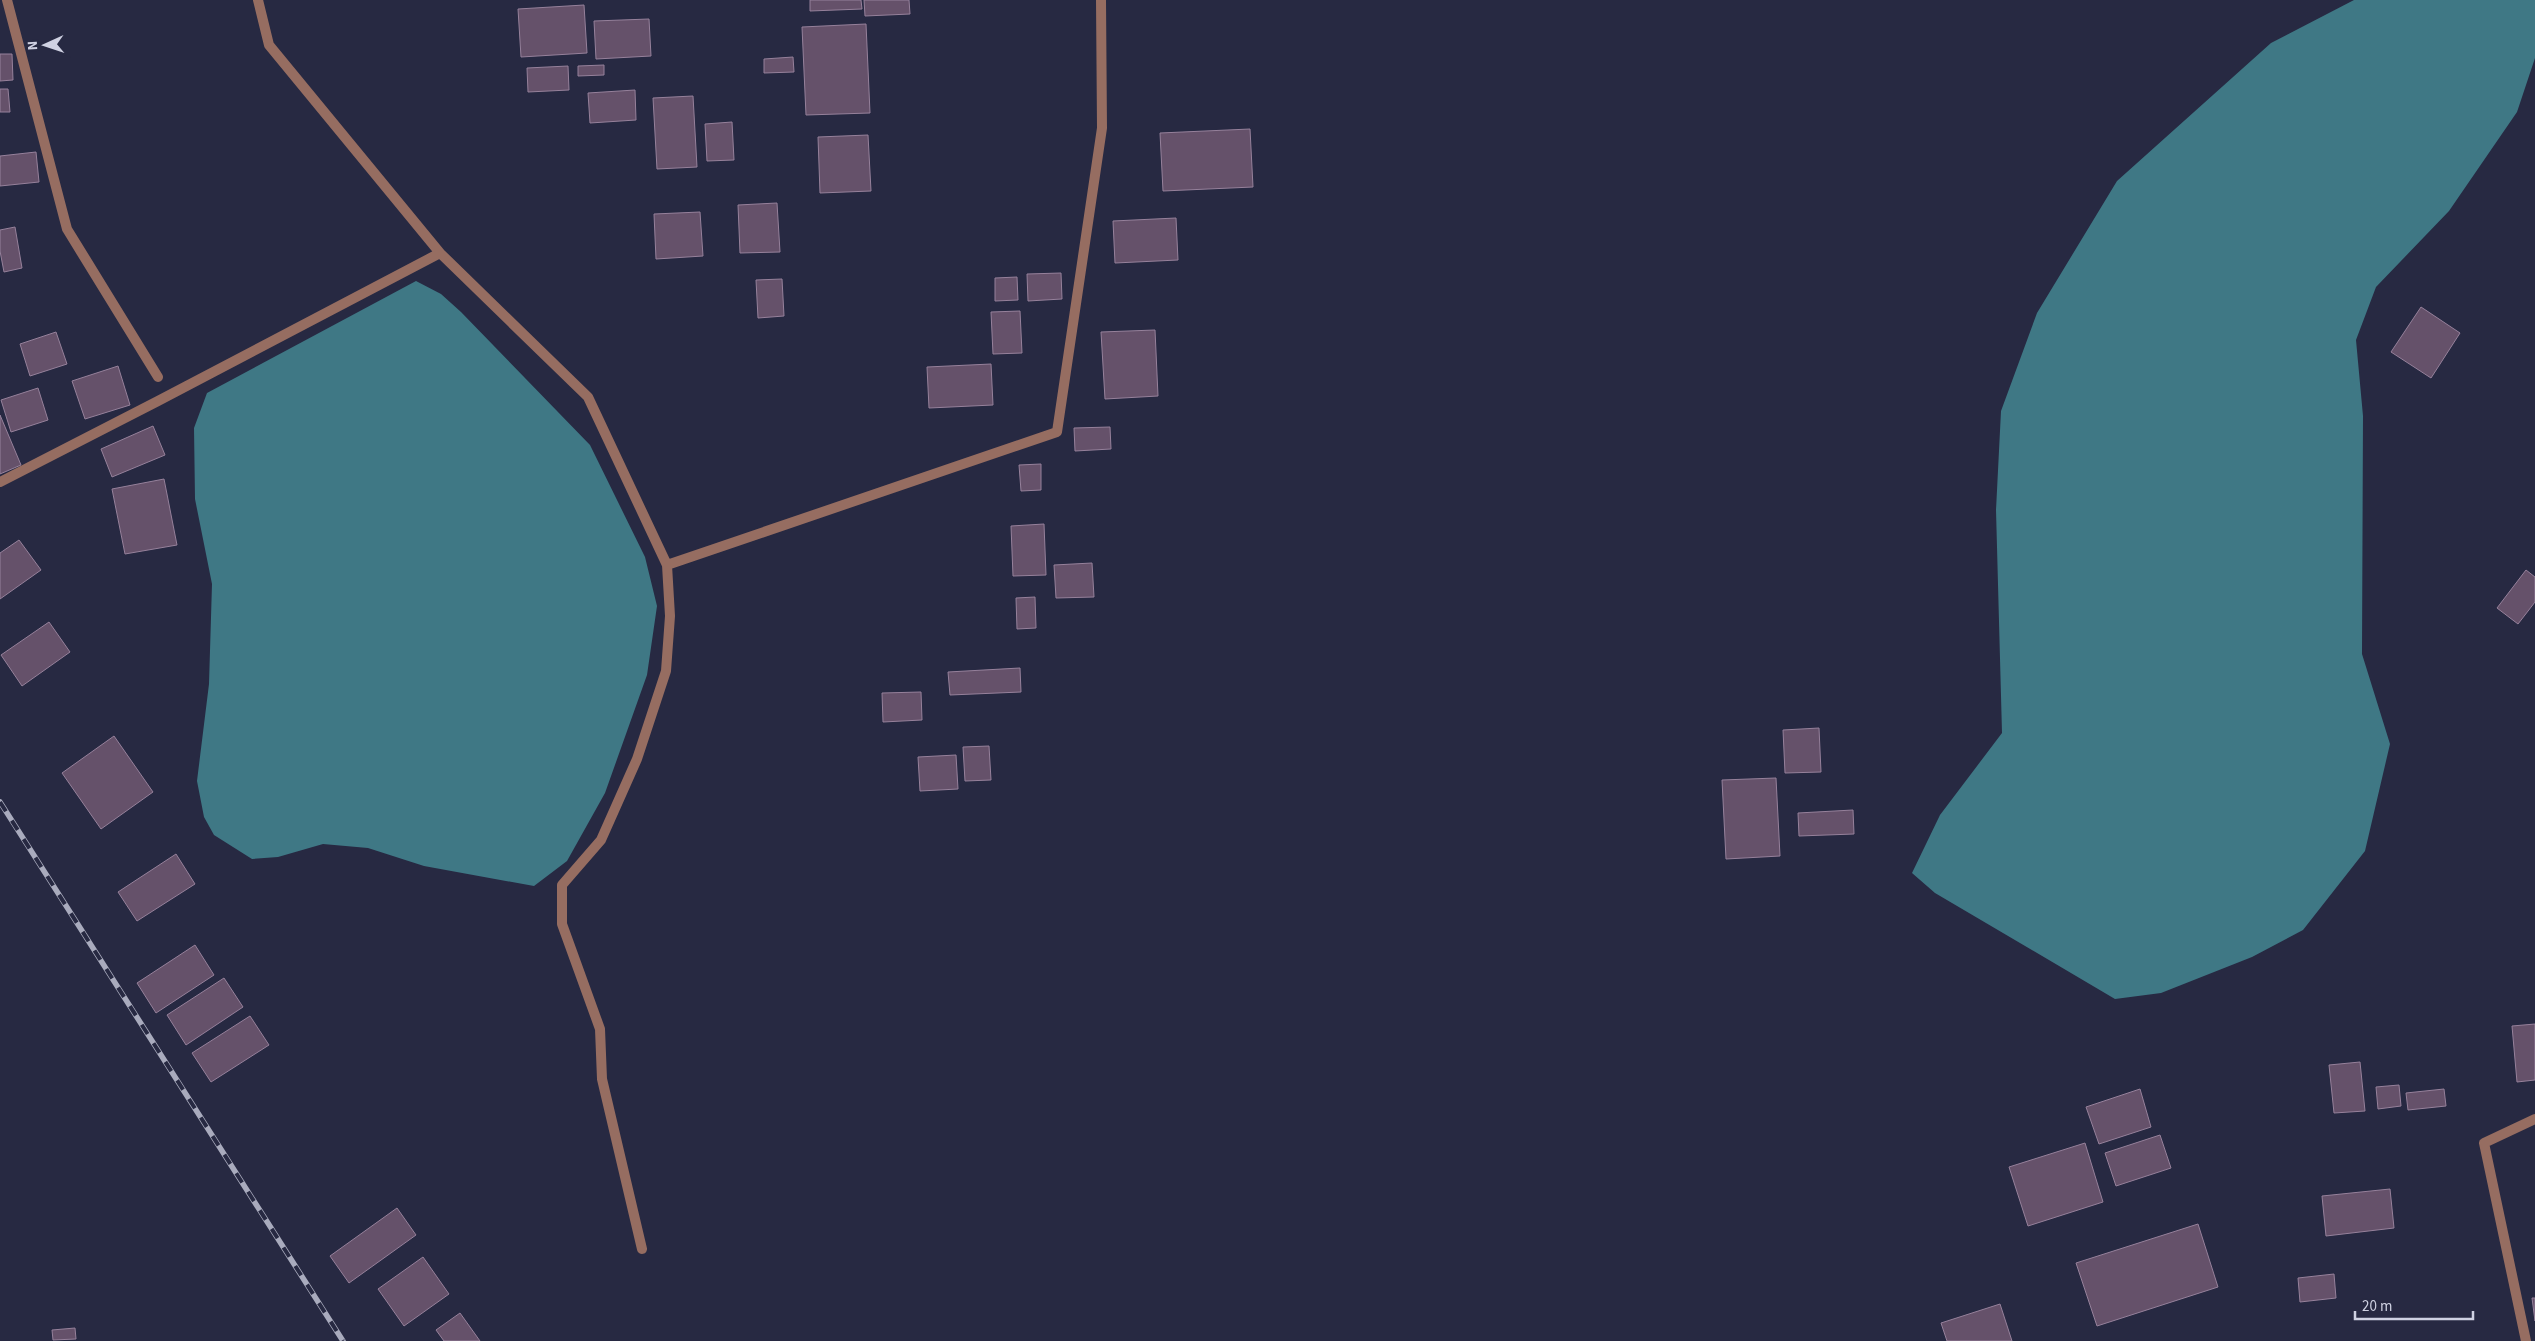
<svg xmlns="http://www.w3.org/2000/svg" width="2535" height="1341" font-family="'Source Sans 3',sans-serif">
<rect width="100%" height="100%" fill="#272942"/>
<path fill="#3f7885" d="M 2354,0 L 2535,0 L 2535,58 L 2517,112 L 2449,211 L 2376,287 L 2356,340 L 2363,416 L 2362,654 L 2390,744 L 2365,851 L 2303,930 L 2252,957 L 2161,993 L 2115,999 L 1935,893 L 1912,873 L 1940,815 L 2002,733 L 1996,510 L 2001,411 L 2037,313 L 2117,181 L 2271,43 Z
M 416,281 L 441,294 L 461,312 L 590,445 L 645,557 L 657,606 L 647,675 L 605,793 L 567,861 L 534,886 L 424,866 L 368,848 L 323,844 L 278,857 L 252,859 L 214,835 L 204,817 L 197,781 L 209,684 L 212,584 L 195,499 L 194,428 L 207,393 Z"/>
<path fill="#65516a" stroke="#96819b" d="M 810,0 L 861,0 L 862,9 L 810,11 Z
M 864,0 L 909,0 L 910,14 L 865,16 Z
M 584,5 L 587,53 L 521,57 L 518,9 Z
M 649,19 L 651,56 L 596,59 L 594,21 Z
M 866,24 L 870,113 L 806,115 L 802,27 Z
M 0,54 L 12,54 L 13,80 L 0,81 Z
M 793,57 L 794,72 L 764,73 L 764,59 Z
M 604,65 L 604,75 L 578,76 L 578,66 Z
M 568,66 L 569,90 L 528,92 L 527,68 Z
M 0,89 L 8,89 L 10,112 L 0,112 Z
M 635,90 L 636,120 L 590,123 L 588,93 Z
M 693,96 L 697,167 L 657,169 L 653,98 Z
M 732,122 L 734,160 L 707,161 L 705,124 Z
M 1250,129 L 1253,187 L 1163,191 L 1160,133 Z
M 868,135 L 871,191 L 820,193 L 818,137 Z
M 36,152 L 39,182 L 0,186 L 0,156 Z
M 777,203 L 780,252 L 740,253 L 738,205 Z
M 700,212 L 703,256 L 656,259 L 654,214 Z
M 1176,218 L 1178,260 L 1115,263 L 1113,221 Z
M 15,227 L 22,268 L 4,272 L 0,251 L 0,230 Z
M 1061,273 L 1062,299 L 1028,301 L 1027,274 Z
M 1017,277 L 1018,300 L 995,301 L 995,278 Z
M 782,279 L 784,316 L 758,318 L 756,280 Z
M 2421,307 L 2460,333 L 2431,378 L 2391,352 Z
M 1020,311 L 1022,353 L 993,354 L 991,312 Z
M 1155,330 L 1158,396 L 1105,399 L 1101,332 Z
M 56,332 L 67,364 L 30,376 L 20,344 Z
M 991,364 L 993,405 L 929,408 L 927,367 Z
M 118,366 L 130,405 L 85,419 L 72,381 Z
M 38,388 L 48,420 L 11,432 L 1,400 Z
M 0,415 L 21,465 L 0,474 Z
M 153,426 L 165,455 L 112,477 L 101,449 Z
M 1110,427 L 1111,449 L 1075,451 L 1074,428 Z
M 1041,464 L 1041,490 L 1021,491 L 1019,465 Z
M 164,479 L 177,545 L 125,554 L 112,489 Z
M 1044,524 L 1046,575 L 1013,576 L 1011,526 Z
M 19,540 L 41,570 L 0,599 L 0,553 Z
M 1092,563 L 1094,597 L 1056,598 L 1054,565 Z
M 2526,570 L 2535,577 L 2535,602 L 2518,624 L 2497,608 Z
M 1035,597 L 1036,628 L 1017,629 L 1016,598 Z
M 49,622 L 70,652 L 22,686 L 1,655 Z
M 1020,668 L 1021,692 L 950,695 L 948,672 Z
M 921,692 L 922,720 L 883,722 L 882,693 Z
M 1819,728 L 1821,772 L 1785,773 L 1783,730 Z
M 114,736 L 153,792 L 101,829 L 62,773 Z
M 989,746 L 991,780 L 965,781 L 963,747 Z
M 956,755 L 958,789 L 920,791 L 918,757 Z
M 1776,778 L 1780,856 L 1726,859 L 1722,780 Z
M 1853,810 L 1854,834 L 1799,836 L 1798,813 Z
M 176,854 L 195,884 L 137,921 L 118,892 Z
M 195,945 L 214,975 L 156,1013 L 137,983 Z
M 224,978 L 243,1007 L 186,1045 L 167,1015 Z
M 250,1016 L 269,1045 L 211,1082 L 192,1053 Z
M 2535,1024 L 2535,1080 L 2517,1082 L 2512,1026 Z
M 2360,1062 L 2365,1111 L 2334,1113 L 2329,1065 Z
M 2399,1085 L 2401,1106 L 2378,1109 L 2376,1087 Z
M 2140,1089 L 2151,1127 L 2099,1144 L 2086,1107 Z
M 2444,1089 L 2446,1106 L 2408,1110 L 2406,1093 Z
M 2160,1135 L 2171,1168 L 2116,1186 L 2105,1153 Z
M 2085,1143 L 2103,1202 L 2028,1226 L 2009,1167 Z
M 2390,1189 L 2394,1228 L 2326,1236 L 2322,1196 Z
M 397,1208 L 416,1235 L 349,1283 L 330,1256 Z
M 2198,1224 L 2218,1287 L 2097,1326 L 2076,1263 Z
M 423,1257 L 449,1294 L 404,1326 L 378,1289 Z
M 2334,1274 L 2336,1298 L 2300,1302 L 2298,1278 Z
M 2532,1298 L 2535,1298 L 2535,1321 Z
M 2000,1304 L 2012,1341 L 1947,1341 L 1941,1323 Z
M 460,1313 L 480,1341 L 444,1341 L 436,1330 Z
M 75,1328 L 76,1339 L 53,1340 L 52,1330 Z"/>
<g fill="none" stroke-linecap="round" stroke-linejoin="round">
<path stroke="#966d61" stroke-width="10" d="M 7,0 L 67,229 L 158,377
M 440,253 L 588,397 L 667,565 L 1057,432 L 1102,128 L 1101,0
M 0,482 L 158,401 L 440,253 L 269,45 L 258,0
M 642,1249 L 602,1079 L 600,1029 L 562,924 L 562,885 L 601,840 L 637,759 L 666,671 L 670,616 L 667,565
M 2526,1341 L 2484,1143 L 2535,1119"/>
<defs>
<path id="rail" d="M 0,802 L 343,1341"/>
</defs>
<use href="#rail" stroke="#a9abbd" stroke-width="5.5"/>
<use href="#rail" stroke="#272942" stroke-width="4" stroke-dasharray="11" stroke-linecap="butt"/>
</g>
<g transform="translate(45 45) rotate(267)" stroke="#272942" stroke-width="4" paint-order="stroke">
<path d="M0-4L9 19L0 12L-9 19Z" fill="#cfd1e2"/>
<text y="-8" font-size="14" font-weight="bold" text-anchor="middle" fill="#cfd1e2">N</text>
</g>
<path d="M2355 1311v8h118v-8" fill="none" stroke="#cfd1e2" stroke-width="2.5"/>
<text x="2362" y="1311" font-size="15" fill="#cfd1e2" stroke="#272942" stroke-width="4" paint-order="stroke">20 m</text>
</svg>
